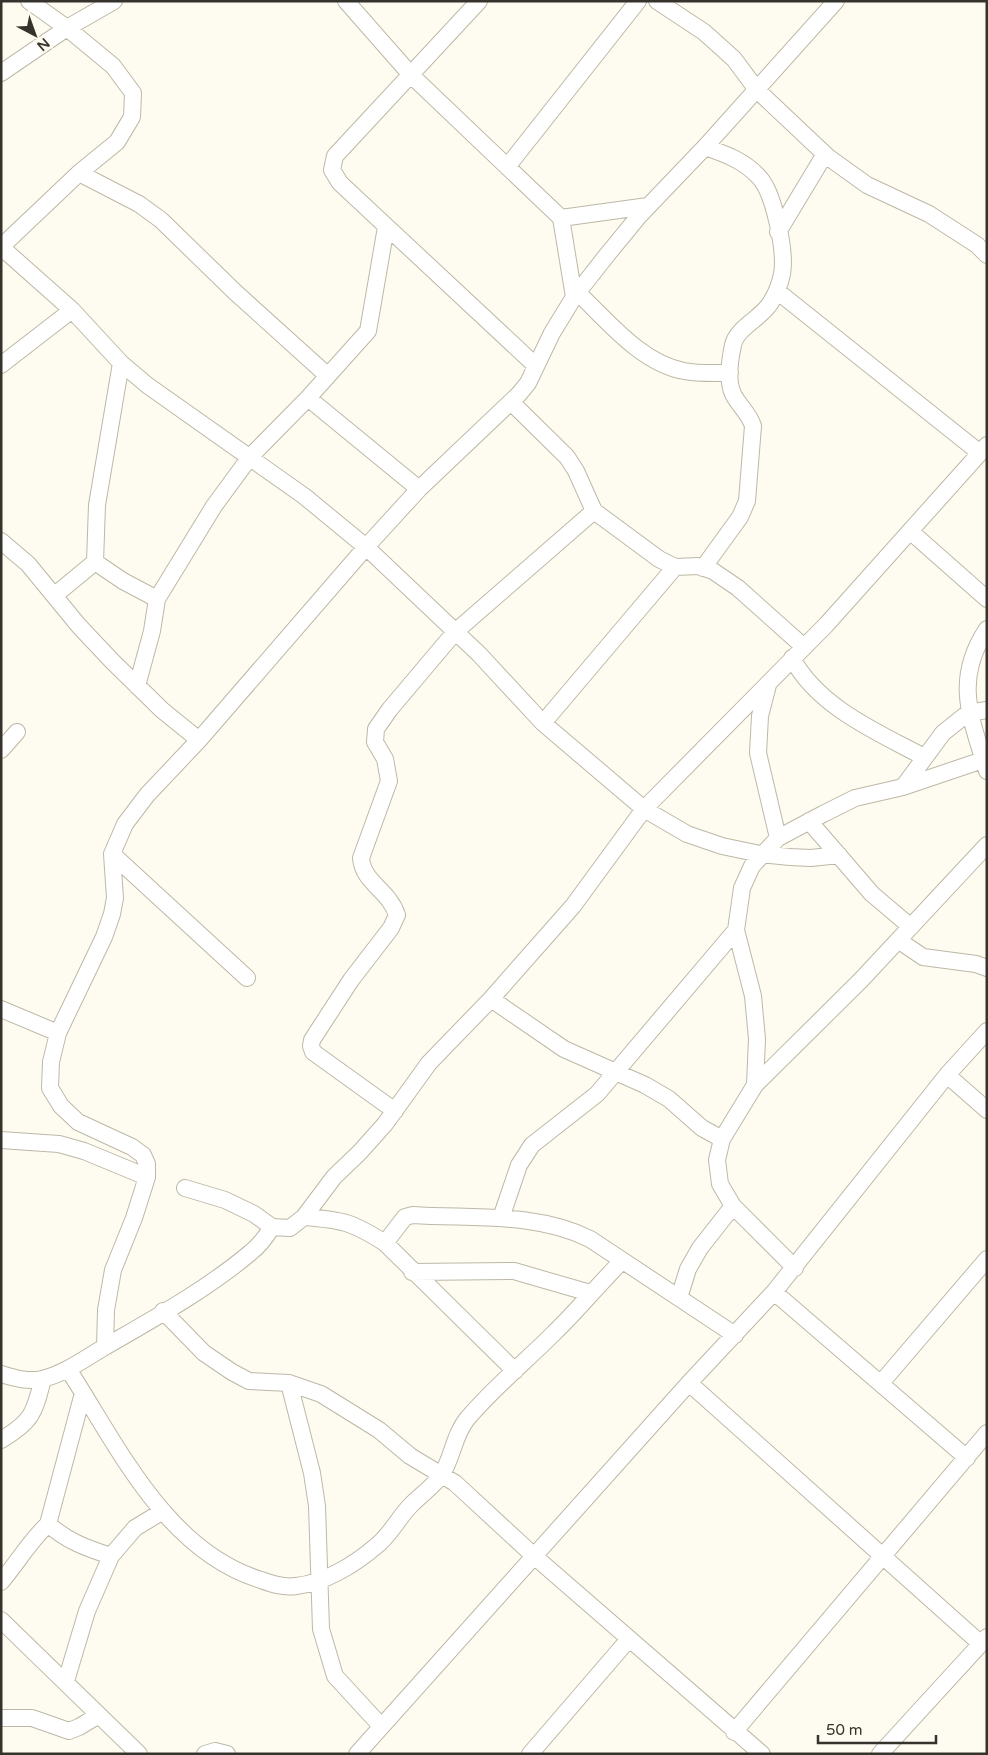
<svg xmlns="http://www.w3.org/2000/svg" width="988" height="1755" font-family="'Varela Round',sans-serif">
<rect width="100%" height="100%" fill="#fefbf0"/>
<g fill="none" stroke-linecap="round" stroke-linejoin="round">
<defs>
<path id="minor" d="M 346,1 L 411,75 L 561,218 L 574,297
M 479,1 L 335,156 L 332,170 L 340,183 L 535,365
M 657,1 L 704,32 L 734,59 L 757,90 L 828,157 L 867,185 L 929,214 L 977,245 L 987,255
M 1,73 L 67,28 L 114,1
M 507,167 L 638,1
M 79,173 L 139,204 L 161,220 L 235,292 L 328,376
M 561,218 L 648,206
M 778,232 L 825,154
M 1,247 L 72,310 L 121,363 L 147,385 L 304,496 L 366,547 L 479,654 L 543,723 L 644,809 L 687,834 L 722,846 L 760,854 L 790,857 L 811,858 L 839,855
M 1,247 L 79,173 L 117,142 L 132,117 L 133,93 L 113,66 L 67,28 L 29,1
M 777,291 L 980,453
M 577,292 C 608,321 641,363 684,371 C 699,374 715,373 730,373
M 1,365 L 72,310
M 308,398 L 419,489
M 511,402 L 567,457 L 576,471 L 594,511 L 659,559 L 675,567 L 698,566 L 713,571 L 738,588 L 804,647
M 910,531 L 987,599
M 1,541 L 28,564 L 79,626 L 112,661 L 162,710 L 199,740
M 95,562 L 123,581 L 157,599
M 703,568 L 740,517 L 747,501 L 753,426 C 749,413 739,406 733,394 C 727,381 730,359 733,345 C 737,327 762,318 771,302 C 776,294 780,284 782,274 C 786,252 774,191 758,176 C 743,160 725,154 705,147
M 55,595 L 95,562 L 97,505 L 121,363
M 987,629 C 953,680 971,718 987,771
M 792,658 C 818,707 877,732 924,757
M 768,685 L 760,716 L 758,753 L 778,838
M 137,686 L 152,631 L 157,599 L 214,506 L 250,457 L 308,398 L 368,331 L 386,227
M 543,723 L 675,567
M 1,750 L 17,732
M 903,787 L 943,733 L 968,713 L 987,710
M 809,821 L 872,894 L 911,927
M 112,854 L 247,978
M 898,940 L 923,957 L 976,964 L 987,968
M 491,999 L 564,1049 L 645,1085 L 669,1099 L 702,1128 L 722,1139
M 1,1009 L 58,1033
M 947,1075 L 987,1110
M 755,1085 L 861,980 L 987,845
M 395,1111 L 313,1052 L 311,1046 L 312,1040 L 351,980 L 391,928 L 397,915 C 389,890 363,883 361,858 L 389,781 L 385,759 L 375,742 L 376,729 L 390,709 L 455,632 L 594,511
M 1,1140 L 59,1144 L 84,1151 L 147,1177
M 185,1188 L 225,1200 L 254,1214 L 272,1227 L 290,1228 L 304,1217 L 334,1177 L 360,1152 L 385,1124 L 429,1063 L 491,999 L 573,906 L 644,809 L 826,625 L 987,445
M 304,1217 C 343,1220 352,1222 385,1243 L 515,1371
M 501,1218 L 519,1165 L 532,1145 L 597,1094 L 736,930
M 385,1243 L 405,1217 L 413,1215 C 472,1219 536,1212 590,1239 L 735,1335
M 795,1268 L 733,1206 L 720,1184 L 717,1160 L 722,1139 L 755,1085 L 757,1039 L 753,996 L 736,930 L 742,888 L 752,866 L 778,838 L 823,814 L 855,798 L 903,787 L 983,760
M 412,1272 L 514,1271 L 590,1293
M 774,1292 L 967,1458
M 679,1298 L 688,1269 L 700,1248 L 733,1206
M 163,1311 L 204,1353 L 232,1372 L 249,1381 L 289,1383 L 321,1394 L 379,1430 L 410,1456 L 455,1483 L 534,1556 L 762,1754
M 105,1347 L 106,1310 L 113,1270 L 134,1218 L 147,1177 L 147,1164 L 143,1155 L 132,1147 L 78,1122 L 61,1106 L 50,1088 L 51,1062 L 58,1033 L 104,937 L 112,914 L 115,898 L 112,854 L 125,824 L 147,795 L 199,740 L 366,547 L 419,489 L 519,394 L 528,383 L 552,333 L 574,297 L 607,255 L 639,216 L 705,147 L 836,1
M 68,1369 C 118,1446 166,1551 261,1580 C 272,1584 284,1588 296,1586 C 324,1583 354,1565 375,1547 C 390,1536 398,1518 411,1505 C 421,1495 435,1485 442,1474 C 453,1456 454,1435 467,1419 C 493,1388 525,1362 553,1334 C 577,1311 598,1285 622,1261
M 1,1374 C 15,1378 27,1382 42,1379 C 64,1374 84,1359 103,1348 C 153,1319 206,1290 250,1253 C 259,1246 266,1237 272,1227
M 289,1383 L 312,1473 L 317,1506 L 321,1629 L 335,1676 L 381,1726
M 689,1383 L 981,1644
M 881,1383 L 987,1259
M 1,1440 C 33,1421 34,1413 43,1379
M 48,1524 C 67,1541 86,1548 111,1556
M 1,1582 C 17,1563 30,1541 48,1524 L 83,1393
M 1,1620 L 139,1754
M 66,1681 L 87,1611 L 111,1556 L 135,1528 L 163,1511
M 1,1718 L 32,1718 L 69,1731 L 79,1727 L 99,1715
M 734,1732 L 987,1433
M 205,1754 L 215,1751 L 227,1754
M 357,1754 L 689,1383 L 774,1292 L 947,1075 L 987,1031
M 530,1754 L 629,1639
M 880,1754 L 987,1637"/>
</defs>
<use href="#minor" stroke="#bdb8a6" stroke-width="18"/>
<use href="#minor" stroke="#fff" stroke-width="16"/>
</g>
<rect width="988" height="1755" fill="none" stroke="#35332c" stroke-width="5"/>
<g transform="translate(35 35) rotate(139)" stroke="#fefbf0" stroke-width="4" paint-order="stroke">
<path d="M0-4L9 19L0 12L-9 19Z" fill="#35332c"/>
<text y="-8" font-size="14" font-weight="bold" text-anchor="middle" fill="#35332c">N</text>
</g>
<path d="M818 1735v8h118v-8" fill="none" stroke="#35332c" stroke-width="2.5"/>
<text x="826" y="1735" font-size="15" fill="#35332c" stroke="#fefbf0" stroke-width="4" paint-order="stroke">50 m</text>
</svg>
